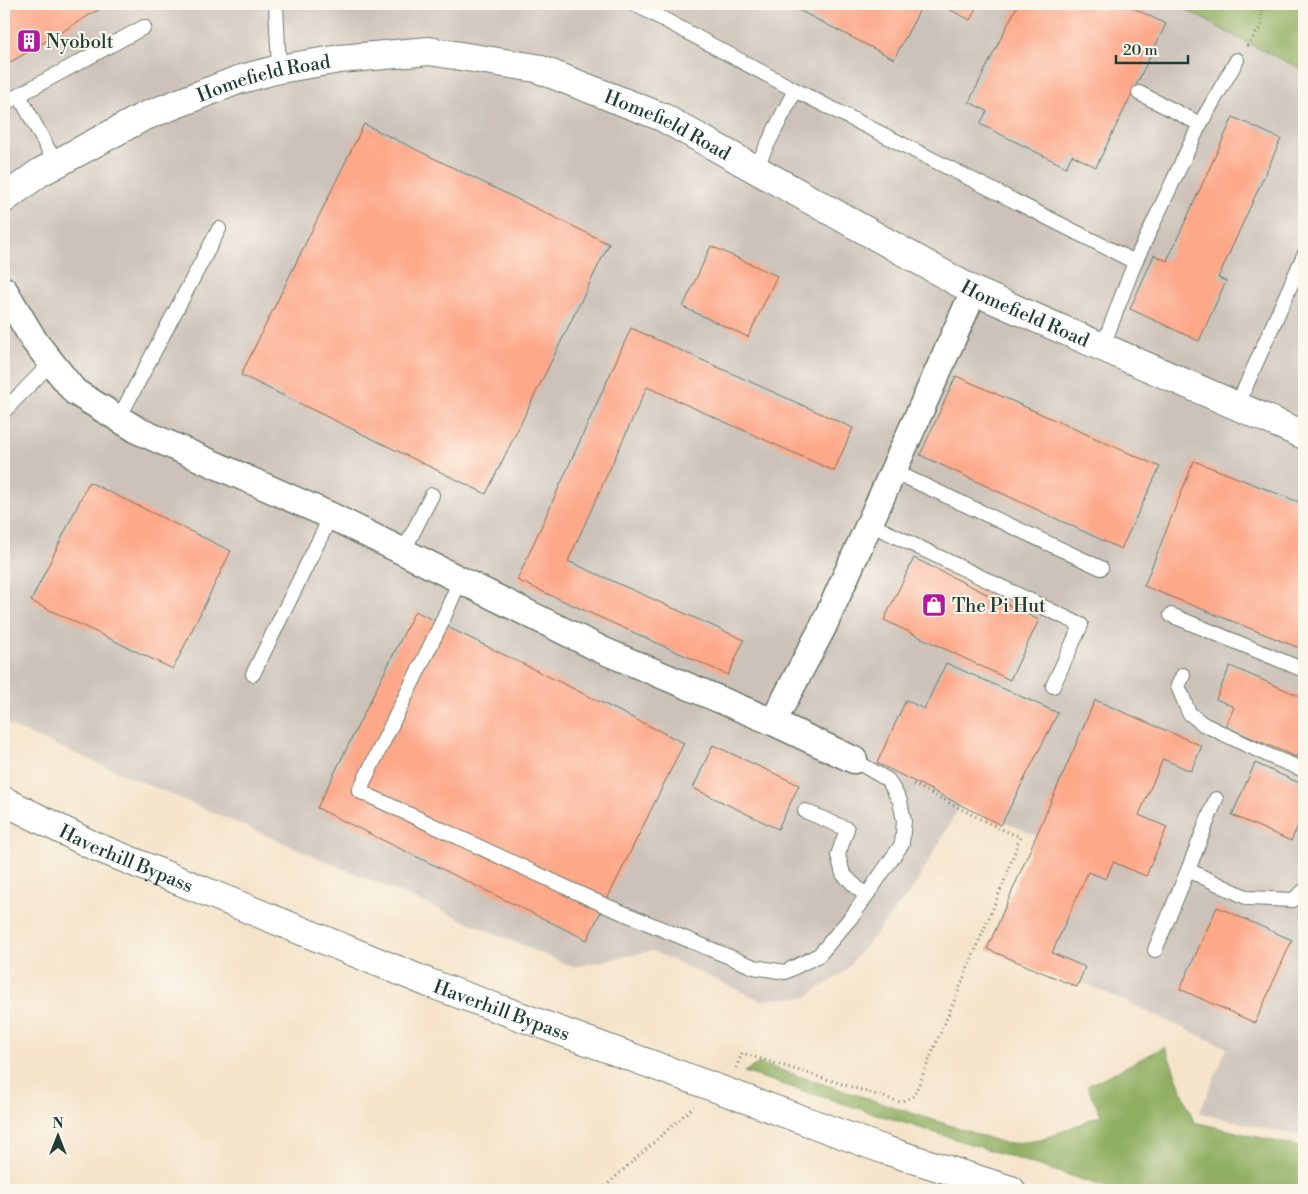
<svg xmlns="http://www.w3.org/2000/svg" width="1308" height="1194" font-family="'Libre Bodoni',serif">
<rect width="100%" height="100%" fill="#fbf7ec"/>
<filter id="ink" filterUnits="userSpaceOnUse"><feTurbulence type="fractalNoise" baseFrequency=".02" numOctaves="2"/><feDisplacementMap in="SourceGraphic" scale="10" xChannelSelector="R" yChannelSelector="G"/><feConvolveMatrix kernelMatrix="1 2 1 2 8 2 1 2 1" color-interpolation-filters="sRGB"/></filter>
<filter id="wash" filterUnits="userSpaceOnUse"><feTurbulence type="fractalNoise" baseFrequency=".0096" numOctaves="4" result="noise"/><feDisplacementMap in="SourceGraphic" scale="20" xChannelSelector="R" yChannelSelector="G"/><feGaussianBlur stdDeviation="1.12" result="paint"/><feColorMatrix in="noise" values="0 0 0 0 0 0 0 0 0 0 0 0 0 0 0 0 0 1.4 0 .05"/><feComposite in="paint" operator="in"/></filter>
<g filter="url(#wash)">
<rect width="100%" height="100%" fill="#f5e3c9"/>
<path fill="#ccc2b9" d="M 4,4 L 1176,4 L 1249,44 L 1304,70 L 1304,1137 L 1199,1113 L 1227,1048 L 999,944 L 1043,839 L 962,802 L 914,887 L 844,972 L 806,997 L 760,1000 L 652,951 L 573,967 L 4,723 Z"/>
<path fill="#90af62" stroke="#58764b" d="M 1176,4 L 1293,4 L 1304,12 L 1304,70 L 1249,44 Z
M 1165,1047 L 1194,1122 L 1304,1148 L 1304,1190 L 1115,1190 L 744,1072 L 759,1063 L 1007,1144 L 1041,1140 L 1101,1115 L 1087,1086 Z"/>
<g id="blocks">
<path fill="#fda889" d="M 4,4 L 108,4 L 4,66 Z
M 787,4 L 923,4 L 894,59 Z
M 939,4 L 978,4 L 970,20 Z
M 1018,4 L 1125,4 L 1166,24 L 1096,167 L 1072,155 L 1066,167 L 980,124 L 987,111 L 969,102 Z
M 1233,117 L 1281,139 L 1218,278 L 1226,281 L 1199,341 L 1130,309 L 1154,255 L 1167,261 Z
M 364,124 L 609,244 L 486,494 L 241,375 Z
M 711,246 L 777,276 L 748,337 L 683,307 Z
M 631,328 L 853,428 L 834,471 L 647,387 L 568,561 L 744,640 L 728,675 L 517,580 Z
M 956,376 L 1160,467 L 1121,549 L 920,455 Z
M 1194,461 L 1304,504 L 1304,650 L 1144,586 Z
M 89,482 L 231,551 L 173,669 L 31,601 Z
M 914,558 L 1039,620 L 1010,680 L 884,620 Z
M 415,611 L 684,743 L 587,940 L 317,808 Z
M 946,663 L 1058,713 L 1001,825 L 877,763 L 906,700 L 924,709 Z
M 1230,666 L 1304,698 L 1304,737 L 1296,757 L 1226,727 L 1234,707 L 1216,699 Z
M 1095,700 L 1202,746 L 1191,771 L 1163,759 L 1139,815 L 1167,827 L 1146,876 L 1113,862 L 1106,879 L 1088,872 L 1052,953 L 1085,967 L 1077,987 L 987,949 Z
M 713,745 L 799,785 L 778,829 L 693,788 Z
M 1255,763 L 1304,785 L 1304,812 L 1291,841 L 1232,815 Z
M 1217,907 L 1292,940 L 1255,1023 L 1180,989 Z"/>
</g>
</g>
<g filter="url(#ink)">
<use href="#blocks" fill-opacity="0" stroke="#6a7768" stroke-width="1"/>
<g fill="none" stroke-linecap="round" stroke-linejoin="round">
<defs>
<path id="service" d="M 276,4 L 279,69
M 635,4 L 795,90 L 1135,262
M 1139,93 L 1200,124
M 4,104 L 19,95
M 56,164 L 19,95 L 144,27
M 755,169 L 795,90
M 1102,348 L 1135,262 L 1200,124 L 1237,60
M 1237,406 L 1304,255
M 4,411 L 51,363
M 119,418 L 219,229
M 893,471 L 1101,568
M 870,524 L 1081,625 L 1053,686
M 403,552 L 432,495
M 460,580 L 441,624 L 359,791 L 604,905 L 754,967 L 785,972 L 819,955 L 853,915 L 902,844 L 904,821 L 900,801 L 888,780 L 854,760
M 1171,615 L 1304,670
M 253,674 L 331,516
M 1183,675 L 1178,686 L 1189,713 L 1203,724 L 1272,757 L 1304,770
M 1216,799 L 1188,870 L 1248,898 L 1293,900 L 1304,891
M 805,811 L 847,829 L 838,855 L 843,874 L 866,896
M 1155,950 L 1188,870"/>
<path id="minor" d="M 4,290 L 35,342 L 75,392 L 139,431 L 331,516 L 602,650 L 773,722 L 854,760
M 773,722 L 823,627 L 974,291"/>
<g id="tertiary">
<path id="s1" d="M 4,199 L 39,173 L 143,117 L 238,80 L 279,69 L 340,59 L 429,51 L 536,68 L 662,117 L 974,291 L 1304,435"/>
</g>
<g id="primary">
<path id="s2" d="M 4,801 L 92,845 L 429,983 L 885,1150 L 1011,1190"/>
</g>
</defs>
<use href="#service" stroke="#6a7768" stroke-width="16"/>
<use href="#minor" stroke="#6a7768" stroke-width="29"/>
<use href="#tertiary" stroke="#6a7768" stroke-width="30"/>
<use href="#primary" stroke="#6a7768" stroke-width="30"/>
<path stroke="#6a7768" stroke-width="3" stroke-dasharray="1 4" stroke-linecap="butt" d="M 1247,46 L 1261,27 L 1261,4
M 736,1068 L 742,1053 L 900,1102 L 914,1096 L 1004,882 L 1020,837 L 994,826 L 913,784
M 601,1190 L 694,1106"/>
<use href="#service" stroke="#fff" stroke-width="14"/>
<use href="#minor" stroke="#fff" stroke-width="26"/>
<use href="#tertiary" stroke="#fff" stroke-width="28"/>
<use href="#primary" stroke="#fff" stroke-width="28"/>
</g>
</g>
<defs>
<symbol id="building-square" viewBox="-11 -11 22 22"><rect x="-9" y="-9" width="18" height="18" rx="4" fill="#b5179e" stroke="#fbf7ec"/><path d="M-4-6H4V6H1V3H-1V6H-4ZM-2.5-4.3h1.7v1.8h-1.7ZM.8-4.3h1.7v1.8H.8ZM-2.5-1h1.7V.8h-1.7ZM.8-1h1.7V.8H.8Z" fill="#fff"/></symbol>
<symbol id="shop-square" viewBox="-11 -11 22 22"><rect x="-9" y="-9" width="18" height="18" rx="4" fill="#b5179e" stroke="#fbf7ec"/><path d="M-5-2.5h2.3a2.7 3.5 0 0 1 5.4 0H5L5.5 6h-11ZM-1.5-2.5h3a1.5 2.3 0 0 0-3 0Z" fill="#fff"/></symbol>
</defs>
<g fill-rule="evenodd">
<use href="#building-square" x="15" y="27" width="28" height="28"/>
<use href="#shop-square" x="920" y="591" width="28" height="28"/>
</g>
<g text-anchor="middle" stroke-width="4" stroke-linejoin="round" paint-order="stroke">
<g font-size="19" fill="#1f3d34" stroke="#fbf7ec" text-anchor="start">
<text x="46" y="48">Nyobolt</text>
<text x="952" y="612">The Pi Hut</text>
</g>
<g font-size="19" fill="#1f3d34" stroke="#fbf7ec">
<text dy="7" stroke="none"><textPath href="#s1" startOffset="289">Homefield Road</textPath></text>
<text dy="7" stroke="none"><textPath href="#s1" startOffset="709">Homefield Road</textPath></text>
<text dy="7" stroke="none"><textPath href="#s1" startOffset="1114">Homefield Road</textPath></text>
<text dy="7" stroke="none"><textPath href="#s2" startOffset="135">Haverhill Bypass</textPath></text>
<text dy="7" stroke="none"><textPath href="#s2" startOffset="540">Haverhill Bypass</textPath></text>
</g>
</g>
<rect width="1308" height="1194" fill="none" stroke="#fbf7ec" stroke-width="20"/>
<g transform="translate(58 1136)" stroke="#fbf7ec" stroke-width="4" paint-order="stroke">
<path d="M0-4L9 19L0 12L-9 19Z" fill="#1f3d34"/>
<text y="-8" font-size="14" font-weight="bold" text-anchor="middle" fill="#1f3d34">N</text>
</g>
<path d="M1116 55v8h72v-8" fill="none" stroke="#1f3d34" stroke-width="2.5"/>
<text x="1123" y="55" font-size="15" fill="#1f3d34" stroke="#fbf7ec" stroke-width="4" paint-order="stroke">20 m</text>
</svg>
